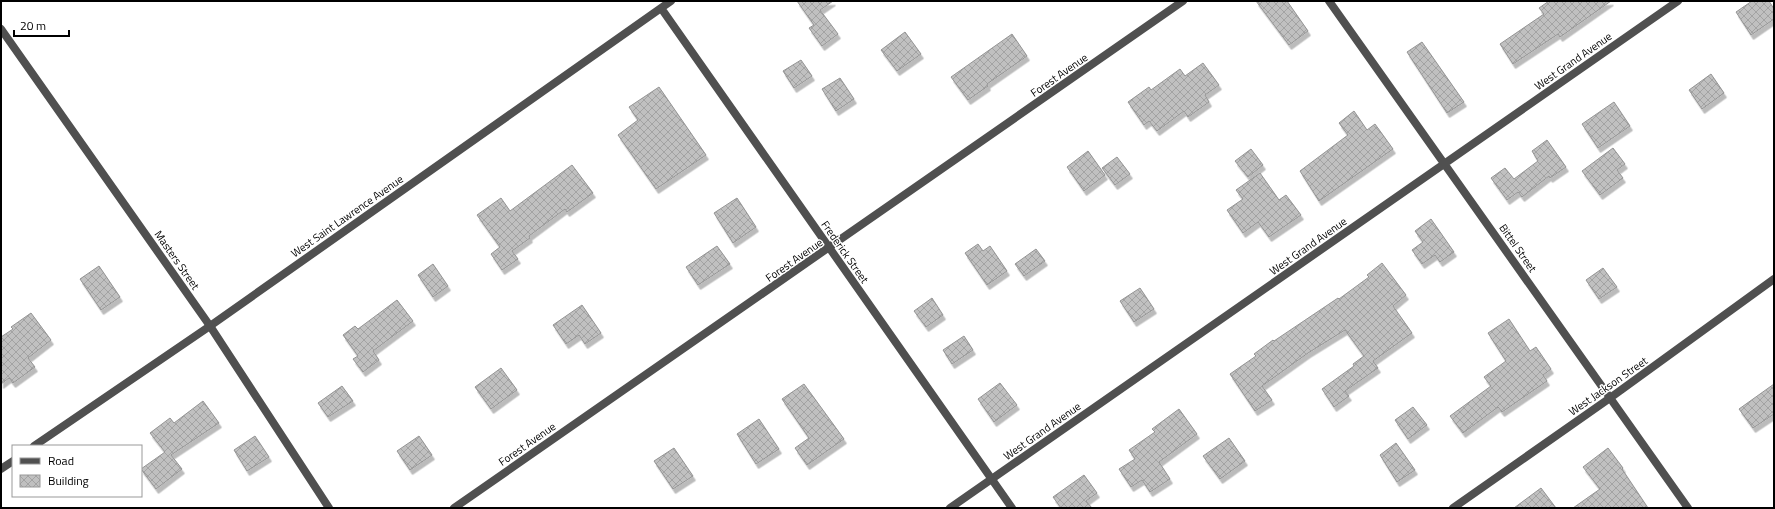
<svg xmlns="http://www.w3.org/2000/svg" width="1775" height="509" font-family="'Titillium Web',sans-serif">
<defs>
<pattern id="building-cross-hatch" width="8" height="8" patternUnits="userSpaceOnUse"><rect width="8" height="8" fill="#c0c0c0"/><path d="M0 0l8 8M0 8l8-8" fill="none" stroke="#a3a3a3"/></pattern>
<filter id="shadow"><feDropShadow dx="2.5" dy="4.5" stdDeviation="0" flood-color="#0004"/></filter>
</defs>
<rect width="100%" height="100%" fill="#fff"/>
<path fill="url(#building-cross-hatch)" stroke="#949494" filter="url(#shadow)" d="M 797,1 L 833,1 L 820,10 L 838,34 L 822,46 L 809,28 L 814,25 Z
M 1256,1 L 1287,1 L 1308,31 L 1289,45 Z
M 1549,1 L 1611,1 L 1560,37 L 1558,34 L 1513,64 L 1500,44 L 1544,14 L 1539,8 Z
M 1752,1 L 1769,1 L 1774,9 L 1774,19 L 1751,35 L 1736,12 Z
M 905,32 L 921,54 L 897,71 L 881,50 Z
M 1012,34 L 1027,56 L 987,84 L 988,86 L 968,100 L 951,77 Z
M 1422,42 L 1464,102 L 1447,113 L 1407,52 Z
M 801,60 L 812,76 L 794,88 L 783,71 Z
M 1203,63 L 1219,85 L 1205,95 L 1209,102 L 1188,117 L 1184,111 L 1157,131 L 1149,121 L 1144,125 L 1128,102 L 1149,87 L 1151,90 L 1180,69 L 1185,76 Z
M 1711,74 L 1724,93 L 1702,109 L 1689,90 Z
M 840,78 L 854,99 L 836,111 L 822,89 Z
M 659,87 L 706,155 L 656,189 L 618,135 L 638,120 L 629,107 Z
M 1614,102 L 1630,126 L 1598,148 L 1582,124 Z
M 1354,111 L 1367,130 L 1375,124 L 1393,149 L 1319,201 L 1300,171 L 1348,135 L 1339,123 Z
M 1547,140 L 1566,167 L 1550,178 L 1549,176 L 1522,197 L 1518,192 L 1507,200 L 1491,178 L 1505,168 L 1514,179 L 1538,161 L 1532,151 Z
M 1613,148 L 1625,164 L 1617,170 L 1623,178 L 1600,195 L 1582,171 Z
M 1251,149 L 1263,165 L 1248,177 L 1235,161 Z
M 1088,151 L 1105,175 L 1084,191 L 1067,167 Z
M 1117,157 L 1130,174 L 1115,185 L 1102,168 Z
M 572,165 L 593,193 L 567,212 L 565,209 L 529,236 L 530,238 L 512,251 L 518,259 L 502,270 L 491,254 L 500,247 L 477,215 L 501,198 L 510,211 Z
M 1260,173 L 1279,200 L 1286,195 L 1301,215 L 1269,237 L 1258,222 L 1243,233 L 1227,210 L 1243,199 L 1236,190 Z
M 737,198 L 756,227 L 733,243 L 714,213 Z
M 1431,219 L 1454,252 L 1440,262 L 1435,255 L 1422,264 L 1412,250 L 1423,242 L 1415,231 Z
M 978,244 L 983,251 L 990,246 L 1007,271 L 987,285 L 965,253 Z
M 717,246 L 730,264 L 698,285 L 686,267 Z
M 1036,249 L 1045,261 L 1024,276 L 1015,264 Z
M 1382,263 L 1406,295 L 1393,306 L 1412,333 L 1373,361 L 1378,368 L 1345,391 L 1349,396 L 1334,407 L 1322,389 L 1354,366 L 1353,364 L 1364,356 L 1345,330 L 1308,353 L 1262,386 L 1272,400 L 1255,411 L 1230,374 L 1256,356 L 1254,354 L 1273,340 L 1274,341 L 1338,298 L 1339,299 L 1369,277 L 1367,275 Z
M 433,264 L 448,286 L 433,297 L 418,275 Z
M 99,266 L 120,297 L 101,310 L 80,279 Z
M 1603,268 L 1617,287 L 1599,299 L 1586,280 Z
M 1140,288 L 1154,309 L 1134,322 L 1120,301 Z
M 932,298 L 943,315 L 926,327 L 914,311 Z
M 397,300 L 413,321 L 373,351 L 379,360 L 363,372 L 353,359 L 358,356 L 343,335 L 355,326 L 358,329 Z
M 582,305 L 601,333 L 585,344 L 579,335 L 566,344 L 553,325 Z
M 31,313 L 51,340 L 28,358 L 35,367 L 13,383 L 9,378 L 1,384 L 1,337 L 13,329 L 11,327 Z
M 1509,319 L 1530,351 L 1536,347 L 1551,369 L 1543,375 L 1547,381 L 1502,412 L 1498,407 L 1463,433 L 1450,416 L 1491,386 L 1484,377 L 1506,361 L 1488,333 Z
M 964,336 L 973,350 L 952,364 L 943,350 Z
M 501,368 L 517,390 L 491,409 L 475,387 Z
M 1000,383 L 1017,405 L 994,422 L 978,399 Z
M 804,384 L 844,439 L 807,465 L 795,448 L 809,438 L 782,399 Z
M 1774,384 L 1774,414 L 1753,428 L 1739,409 Z
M 342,386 L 353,401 L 328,417 L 318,403 Z
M 203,401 L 219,423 L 171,455 L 182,469 L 156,489 L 141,469 L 165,452 L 150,433 L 170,418 L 174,423 Z
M 1413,407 L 1427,425 L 1408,439 L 1395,420 Z
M 1179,409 L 1197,434 L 1159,462 L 1170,479 L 1150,492 L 1142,480 L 1131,487 L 1119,469 L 1135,459 L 1129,450 L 1155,432 L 1152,429 Z
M 759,419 L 779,449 L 756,464 L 737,434 Z
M 255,436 L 269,457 L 247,471 L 234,450 Z
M 419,436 L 432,455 L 410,470 L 397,451 Z
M 1229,438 L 1245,461 L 1220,479 L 1203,456 Z
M 1396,443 L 1415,470 L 1397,482 L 1380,455 Z
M 674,448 L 693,476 L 673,489 L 654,461 Z
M 1608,448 L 1623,468 L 1622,469 L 1648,508 L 1573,508 L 1600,489 L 1583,467 Z
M 1084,475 L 1097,493 L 1086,501 L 1092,508 L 1061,508 L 1053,497 Z
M 1541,488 L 1556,508 L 1514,508 Z"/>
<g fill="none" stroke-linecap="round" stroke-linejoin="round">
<path stroke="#505050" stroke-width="8" d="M 1329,1 L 1688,508
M 1,29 L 210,326 L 329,508
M 454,508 L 1183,1
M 950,508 L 1678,1
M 1453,508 L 1610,398 L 1774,279"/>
<path stroke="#505050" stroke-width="8" d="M 661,8 L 1012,508
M 34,446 L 210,326 L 671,1
M 1,469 L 13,461"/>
</g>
<g text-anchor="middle" stroke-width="3" stroke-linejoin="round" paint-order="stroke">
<g font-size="11" fill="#000" stroke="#fff">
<text transform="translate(1573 61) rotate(-35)" y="4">West Grand Avenue</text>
<text transform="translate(1059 75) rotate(-35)" y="4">Forest Avenue</text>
<text transform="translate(347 216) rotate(-35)" y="4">West Saint Lawrence Avenue</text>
<text transform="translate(1308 246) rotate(-35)" y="4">West Grand Avenue</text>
<text transform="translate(1518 248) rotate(55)" y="4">Bittel Street</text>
<text transform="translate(845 252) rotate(55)" y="4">Frederick Street</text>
<text transform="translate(177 260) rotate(55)" y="4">Masters Street</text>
<text transform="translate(794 260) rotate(-35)" y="4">Forest Avenue</text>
<text transform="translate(1608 386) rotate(-35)" y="4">West Jackson Street</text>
<text transform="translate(1042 431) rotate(-35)" y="4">West Grand Avenue</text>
<text transform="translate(527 444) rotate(-35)" y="4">Forest Avenue</text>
</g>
</g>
<rect width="1775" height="509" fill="none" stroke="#000000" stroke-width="4"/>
<rect x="12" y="445" width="130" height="52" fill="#ffffff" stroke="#999999"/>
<rect x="20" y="458" width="20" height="6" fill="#505050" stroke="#999999"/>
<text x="48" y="465" font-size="12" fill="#000000">Road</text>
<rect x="20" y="475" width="20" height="12" fill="url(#building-cross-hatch)" stroke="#999999"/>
<text x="48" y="485" font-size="12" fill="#000000">Building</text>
<path d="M14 30v6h55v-6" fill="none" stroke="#000000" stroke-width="2"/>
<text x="20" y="30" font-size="12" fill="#000000" stroke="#ffffff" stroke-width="3" paint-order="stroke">20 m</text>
</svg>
